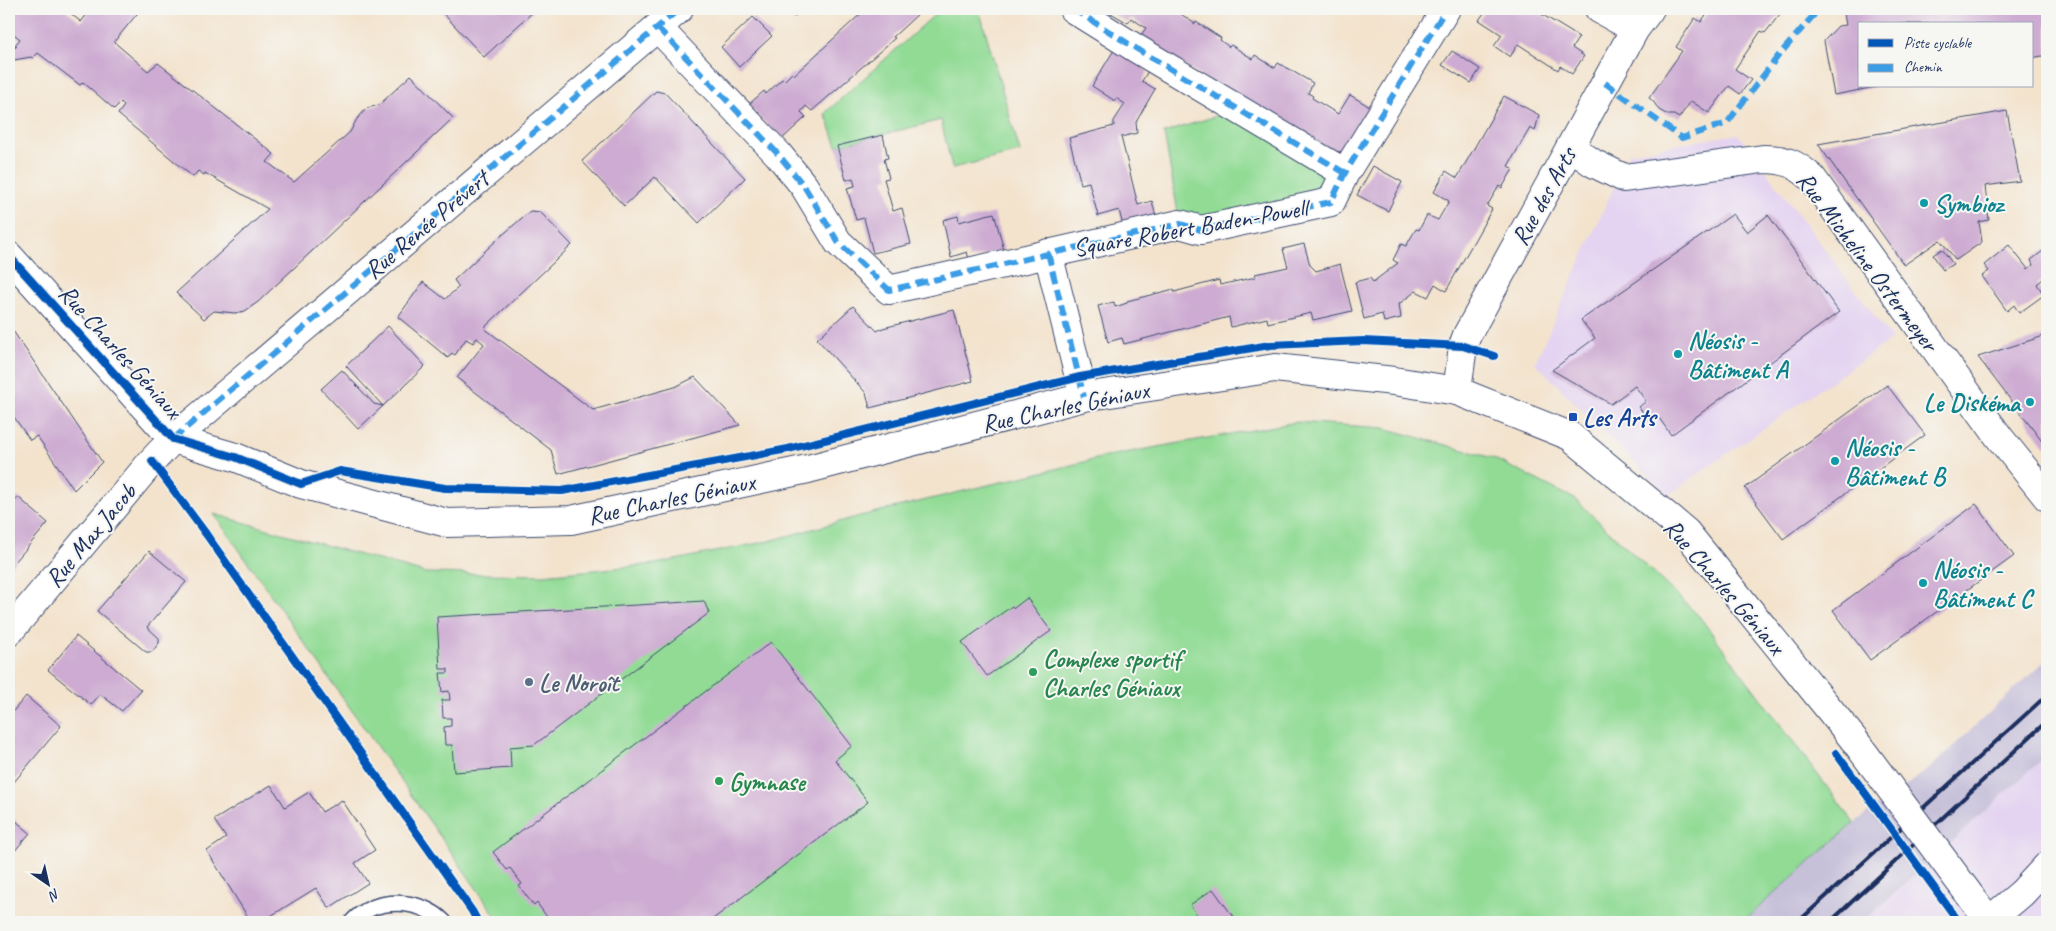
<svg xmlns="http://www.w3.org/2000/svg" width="2056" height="931" font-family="Caveat,sans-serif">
<rect width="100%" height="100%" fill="#f6f6f2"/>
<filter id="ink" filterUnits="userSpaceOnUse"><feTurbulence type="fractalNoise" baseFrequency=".02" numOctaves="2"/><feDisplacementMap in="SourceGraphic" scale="10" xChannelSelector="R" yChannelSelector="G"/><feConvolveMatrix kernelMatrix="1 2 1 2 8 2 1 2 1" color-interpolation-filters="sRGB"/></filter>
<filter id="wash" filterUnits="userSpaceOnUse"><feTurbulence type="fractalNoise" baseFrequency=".0096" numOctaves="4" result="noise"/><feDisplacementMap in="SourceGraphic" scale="20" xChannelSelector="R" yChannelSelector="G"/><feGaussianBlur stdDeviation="1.12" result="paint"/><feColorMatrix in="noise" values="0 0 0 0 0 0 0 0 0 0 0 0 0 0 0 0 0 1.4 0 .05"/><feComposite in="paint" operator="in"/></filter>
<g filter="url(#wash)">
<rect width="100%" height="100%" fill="#f3e3cd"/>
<path fill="#e4d3f1" d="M 1738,134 L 1892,339 L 1668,495 L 1535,363 L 1629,153 Z
M 2047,755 L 2047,922 L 1863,922 Z"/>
<path fill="#c6c0d9" d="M 2047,659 L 2047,755 L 1863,922 L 1742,922 L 1854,823 L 1929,769 Z"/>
<path fill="#92db95" stroke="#56857a" d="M 941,9 L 979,9 L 1020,152 L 952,168 L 941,120 L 837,146 L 825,113 Z
M 1237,109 L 1345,173 L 1331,202 L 1180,224 L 1164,133 Z
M 1297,422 L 1384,428 L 1493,458 L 1575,499 L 1699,616 L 1854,823 L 1742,922 L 500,922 L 214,514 L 425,573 L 543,575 L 655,564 L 769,541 L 860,516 L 1113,455 Z"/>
<g id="blocks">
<path fill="#cdabd2" d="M 9,9 L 65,9 L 81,22 L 91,9 L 141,9 L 114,42 L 148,71 L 158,63 L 171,73 L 274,154 L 267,162 L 294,182 L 350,132 L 357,119 L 367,108 L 379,105 L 411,75 L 453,118 L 258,302 L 245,311 L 235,313 L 214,311 L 204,319 L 176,293 L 268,209 L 205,173 L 204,175 L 198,171 L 193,177 L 118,114 L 124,106 L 121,102 L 114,109 L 83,82 L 80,85 L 38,53 L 33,58 L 31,57 L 14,60 L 9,56 L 9,53 L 17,46 L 15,45 L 20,39 L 9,30 Z
M 439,9 L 536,9 L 484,57 Z
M 786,9 L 803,9 L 794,17 Z
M 866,9 L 916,9 L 919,13 L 893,37 L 895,38 L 812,111 L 806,106 L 801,112 L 806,117 L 781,140 L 748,105 L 764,91 L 766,94 L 782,79 L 784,81 L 792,73 L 794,75 Z
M 1104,9 L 1174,9 L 1195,24 L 1196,22 L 1221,38 L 1220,40 L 1229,47 L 1231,45 L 1253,59 L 1255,55 L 1275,68 L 1278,63 L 1313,83 L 1308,93 L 1313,96 L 1312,98 L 1338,114 L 1350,95 L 1372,108 L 1347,151 L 1326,153 L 1139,38 L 1146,28 L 1131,18 L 1128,23 Z
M 1487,9 L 1533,9 L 1579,37 L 1572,48 L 1584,56 L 1572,74 L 1560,66 L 1558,70 L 1518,44 L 1510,57 L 1494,46 L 1502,35 L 1479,20 Z
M 1710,9 L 1784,9 L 1765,33 L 1761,31 L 1735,69 L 1751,80 L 1740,94 L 1729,86 L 1709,113 L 1691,101 L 1679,118 L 1674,115 L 1668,115 L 1659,110 L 1653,101 L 1649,98 L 1682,51 L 1676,47 L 1695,18 L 1701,22 Z
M 1843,9 L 2047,9 L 2047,55 L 2032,58 L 2032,24 L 1860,24 L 1860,86 L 1876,87 L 1834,95 L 1824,41 L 1838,26 L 1846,25 Z
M 753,17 L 772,36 L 739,67 L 721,47 Z
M 1114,50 L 1148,71 L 1142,81 L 1155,89 L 1136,122 L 1137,133 L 1121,137 L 1138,205 L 1152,201 L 1156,217 L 1123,226 L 1119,210 L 1098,216 L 1089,182 L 1081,184 L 1069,138 L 1114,126 L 1114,121 L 1125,104 L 1116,98 L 1115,101 L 1092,86 Z
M 1452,51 L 1480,69 L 1471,83 L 1442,65 Z
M 656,91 L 665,93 L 745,178 L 699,223 L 655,177 L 624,206 L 582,161 Z
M 1504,96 L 1539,115 L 1535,131 L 1530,128 L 1508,166 L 1513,169 L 1502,188 L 1499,186 L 1487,206 L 1492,209 L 1446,291 L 1435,284 L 1428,297 L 1416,291 L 1399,304 L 1401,318 L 1384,322 L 1382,314 L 1364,319 L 1355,282 L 1370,278 L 1373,282 L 1398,263 L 1393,260 L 1401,244 L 1406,246 L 1416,229 L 1419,230 L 1427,215 L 1438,220 L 1449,201 L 1434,192 L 1446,171 L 1457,178 Z
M 2007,111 L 2020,181 L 1985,186 L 1989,220 L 1979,222 L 1982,242 L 1956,260 L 1940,240 L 1904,265 L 1818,144 Z
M 883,135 L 888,158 L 884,159 L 889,178 L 884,179 L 893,211 L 902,208 L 911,244 L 873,253 L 864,218 L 856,220 L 847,188 L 855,186 L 853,178 L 846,180 L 837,146 Z
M 1373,166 L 1402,182 L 1388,211 L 1357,195 Z
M 530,211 L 540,212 L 572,245 L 484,328 L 593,410 L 675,387 L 695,377 L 740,425 L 558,474 L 551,450 L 457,378 L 484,344 L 477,338 L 473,343 L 466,339 L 455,355 L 452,353 L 448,358 L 398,317 L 423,282 L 445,299 L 459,287 L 454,280 L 499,238 Z
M 994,213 L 1004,250 L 969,259 L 967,252 L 951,257 L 943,220 L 958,216 L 959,222 Z
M 1733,214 L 1747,232 L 1768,215 L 1839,312 L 1671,435 L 1659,418 L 1651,424 L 1639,407 L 1646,401 L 1635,386 L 1611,404 L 1552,370 L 1595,338 L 1581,320 Z
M 1304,244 L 1310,265 L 1316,271 L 1340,264 L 1352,311 L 1313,320 L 1311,313 L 1268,323 L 1267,318 L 1231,327 L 1229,317 L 1124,344 L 1122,338 L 1108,342 L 1098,306 L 1114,302 L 1115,307 L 1127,303 L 1127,301 L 1174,289 L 1174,292 L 1219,280 L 1220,285 L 1256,277 L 1255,274 L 1288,267 L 1283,249 Z
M 2009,245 L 2028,269 L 2033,265 L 2031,260 L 2047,248 L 2047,285 L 2043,279 L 2037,284 L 2044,295 L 2019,313 L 2014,305 L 2007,311 L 1982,276 L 1989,271 L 1984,265 Z
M 1942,249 L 1953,264 L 1943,270 L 1933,255 Z
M 853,306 L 877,331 L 883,328 L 954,310 L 973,381 L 870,408 L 866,393 L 817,339 Z
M 9,325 L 102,462 L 74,490 L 37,436 L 30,440 L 9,410 Z
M 388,326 L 425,366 L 383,406 L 346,366 Z
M 2047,335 L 2047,448 L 1978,357 Z
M 342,370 L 374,404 L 383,406 L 358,429 L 321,389 Z
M 1887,385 L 1925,435 L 1783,539 L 1745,488 Z
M 18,497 L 48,523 L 9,569 L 9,509 Z
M 1976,504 L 2014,556 L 1870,660 L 1833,610 Z
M 149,551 L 186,582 L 147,627 L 159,638 L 159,643 L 152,652 L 146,652 L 97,611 Z
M 1027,598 L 1051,631 L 987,676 L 962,642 L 1012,606 L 1014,608 Z
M 704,601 L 709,613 L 534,745 L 510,747 L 511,768 L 454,772 L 452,745 L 445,745 L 444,727 L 451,726 L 451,718 L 443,718 L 442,700 L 450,700 L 449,691 L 442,692 L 440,673 L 448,673 L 448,669 L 440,669 L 437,617 Z
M 76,636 L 141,690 L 122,711 L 100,694 L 91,705 L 48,670 Z
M 771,642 L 852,746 L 835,760 L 868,802 L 709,922 L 546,922 L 543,919 L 547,917 L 537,903 L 534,906 L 519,886 L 522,884 L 510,868 L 507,870 L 493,852 Z
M 26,696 L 61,726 L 9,788 L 9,716 Z
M 271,785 L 285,807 L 309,792 L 322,812 L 342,800 L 375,850 L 355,863 L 368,883 L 329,908 L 316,888 L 261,922 L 251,922 L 207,851 L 226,838 L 214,820 Z
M 9,815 L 30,833 L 12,854 L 9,851 Z
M 1213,889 L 1237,922 L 1202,922 L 1190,905 Z"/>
</g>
</g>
<g filter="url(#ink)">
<use href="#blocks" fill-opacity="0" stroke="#3b4a6f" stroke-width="1"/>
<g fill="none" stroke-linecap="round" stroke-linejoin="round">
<defs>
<path id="service" d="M 352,922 C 375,896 421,898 444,922"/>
<path id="minor" d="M 1073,9 L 1137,49 L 1345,173
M 1599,9 L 1635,29
M 658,28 L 778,154 L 804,186 L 838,242 L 889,290 L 1180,224 L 1201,230 L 1331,202 L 1345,173 L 1446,9
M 1570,147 L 1593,163 L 1624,178 L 1763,159 C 1785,159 1795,163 1812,178 L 1999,437 L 2047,497
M 1048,253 L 1084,397
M 1457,391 L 1463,346 L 1467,335 L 1635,29 L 1650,9
M 9,632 L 152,461 L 173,439 L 679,9
M 1989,921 L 2022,893 L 2047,866"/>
<path id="tertiary" d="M 9,256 L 173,439 L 235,457 L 301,484 L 447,523 L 571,520 L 808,469 L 1084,397 L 1275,368 L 1394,381 L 1457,391 L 1570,436 L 1686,532 L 1855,741
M 1974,901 L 1990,922"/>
</defs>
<use href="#service" stroke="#3b4a6f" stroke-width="18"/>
<use href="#minor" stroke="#3b4a6f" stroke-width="30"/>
<use href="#tertiary" stroke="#3b4a6f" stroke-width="30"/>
<use href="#service" stroke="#fff" stroke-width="15"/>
<use href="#minor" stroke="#fff" stroke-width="28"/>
<use href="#tertiary" stroke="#fff" stroke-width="28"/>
<path stroke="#1b2f5e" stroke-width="4" d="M 1798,922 L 2047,695
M 1830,922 L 2047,721"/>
<defs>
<path id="tertiary-bridge" d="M 1855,741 L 1974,901"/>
</defs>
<use href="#tertiary-bridge" stroke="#3b4a6f" stroke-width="30" stroke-linecap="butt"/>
<use href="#tertiary-bridge" stroke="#fff" stroke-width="28"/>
<path stroke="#3b9de6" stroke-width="6" stroke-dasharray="12 6" stroke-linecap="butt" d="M 1073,9 L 1137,49 L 1345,173
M 658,28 L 778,154 L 804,186 L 838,242 L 889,290 L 1180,224 L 1201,230 L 1331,202 L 1345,173 L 1446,9
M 1605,83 L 1682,138 L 1727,123 L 1779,55 L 1819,9
M 1048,253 L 1084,397
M 173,439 L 679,9"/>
<defs>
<path id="cycleway" d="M 9,256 L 173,439 L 235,457 L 301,484 L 340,471 L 445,488 L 562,491 L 788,449 L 1080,377 L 1270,345 L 1363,341 L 1463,346 L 1494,356
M 152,461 L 206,534 L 472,911 L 478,922
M 1836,753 L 1959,922"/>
</defs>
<use href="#cycleway" stroke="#f6f6f2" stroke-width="11"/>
<use href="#cycleway" stroke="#0057b8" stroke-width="8"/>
</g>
</g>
<g fill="#0f9aa8" stroke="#f6f6f2" stroke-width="2">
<circle cx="1924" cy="203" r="5"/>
<circle cx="1678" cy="354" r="5"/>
<circle cx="2030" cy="402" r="5"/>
<circle cx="1835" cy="461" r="5"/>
<circle cx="1923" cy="583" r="5"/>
</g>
<rect fill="#1a4fb4" stroke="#f6f6f2" stroke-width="2" x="1568" y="412" width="10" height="10" rx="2.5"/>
<g fill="#2e9e5b" stroke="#f6f6f2" stroke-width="2">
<circle cx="1033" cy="672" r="5"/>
<circle cx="719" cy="781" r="5"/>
</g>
<circle fill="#5c6f8a" stroke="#f6f6f2" stroke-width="2" cx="529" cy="682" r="5"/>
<g text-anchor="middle" stroke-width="4" stroke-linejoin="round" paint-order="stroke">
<g font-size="25" fill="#1b2f5e" stroke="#f6f6f2">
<text transform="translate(1543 196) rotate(-61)" y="9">Rue des Arts</text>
<text transform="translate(426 224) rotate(-40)" y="9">Rue Renée Prévert</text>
<text transform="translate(1190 227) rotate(-10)" y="9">Square Robert Baden-Powell</text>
<text transform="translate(1868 261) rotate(53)" y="9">Rue Micheline Ostermeyer</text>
<text transform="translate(121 351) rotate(48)" y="9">Rue Charles Géniaux</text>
<text transform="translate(1065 406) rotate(-12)" y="9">Rue Charles Géniaux</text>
<text transform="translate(671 498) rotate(-12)" y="9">Rue Charles Géniaux</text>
<text transform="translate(90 535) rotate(-50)" y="9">Rue Max Jacob</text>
<text transform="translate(1725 586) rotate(49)" y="9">Rue Charles Géniaux</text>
</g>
<g font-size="25" font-weight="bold" fill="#0d838f" stroke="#f6f6f2" text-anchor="start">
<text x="1934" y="212">Symbioz</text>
<text x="1688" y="349">Néosis -<tspan x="1688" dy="29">Bâtiment A</tspan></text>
<text x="2020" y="411" text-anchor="end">Le Diskéma</text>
<text x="1845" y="456">Néosis -<tspan x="1845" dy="29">Bâtiment B</tspan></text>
<text x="1933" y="578">Néosis -<tspan x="1933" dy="29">Bâtiment C</tspan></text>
</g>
<g font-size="25" font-weight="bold" fill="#164399" stroke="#f6f6f2" text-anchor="start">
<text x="1583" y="426">Les Arts</text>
</g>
<g font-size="25" font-weight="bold" fill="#27864d" stroke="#f6f6f2" text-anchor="start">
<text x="1043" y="667">Complexe sportif<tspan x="1043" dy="29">Charles Géniaux</tspan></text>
<text x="729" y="790">Gymnase</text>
</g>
<g font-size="25" font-weight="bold" fill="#4e5e75" stroke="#f6f6f2" text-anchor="start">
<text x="539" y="691">Le Noroît</text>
</g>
</g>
<rect width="2056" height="931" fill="none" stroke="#f6f6f2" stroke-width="30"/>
<rect x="1858" y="22" width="175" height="65" fill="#f6f6f2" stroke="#9ea6b7"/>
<rect x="1868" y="39" width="25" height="8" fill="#0057b8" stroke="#9ea6b7"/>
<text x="1904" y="48" font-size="15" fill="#1b2f5e">Piste cyclable</text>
<rect x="1868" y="64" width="25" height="8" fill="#3b9de6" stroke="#9ea6b7"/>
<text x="1904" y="72" font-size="15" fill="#1b2f5e">Chemin</text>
<g transform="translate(48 884) rotate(146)" stroke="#f6f6f2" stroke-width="4" paint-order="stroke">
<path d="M0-4L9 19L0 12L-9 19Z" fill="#1b2f5e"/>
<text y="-8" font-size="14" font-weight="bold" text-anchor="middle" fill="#1b2f5e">N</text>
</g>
</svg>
